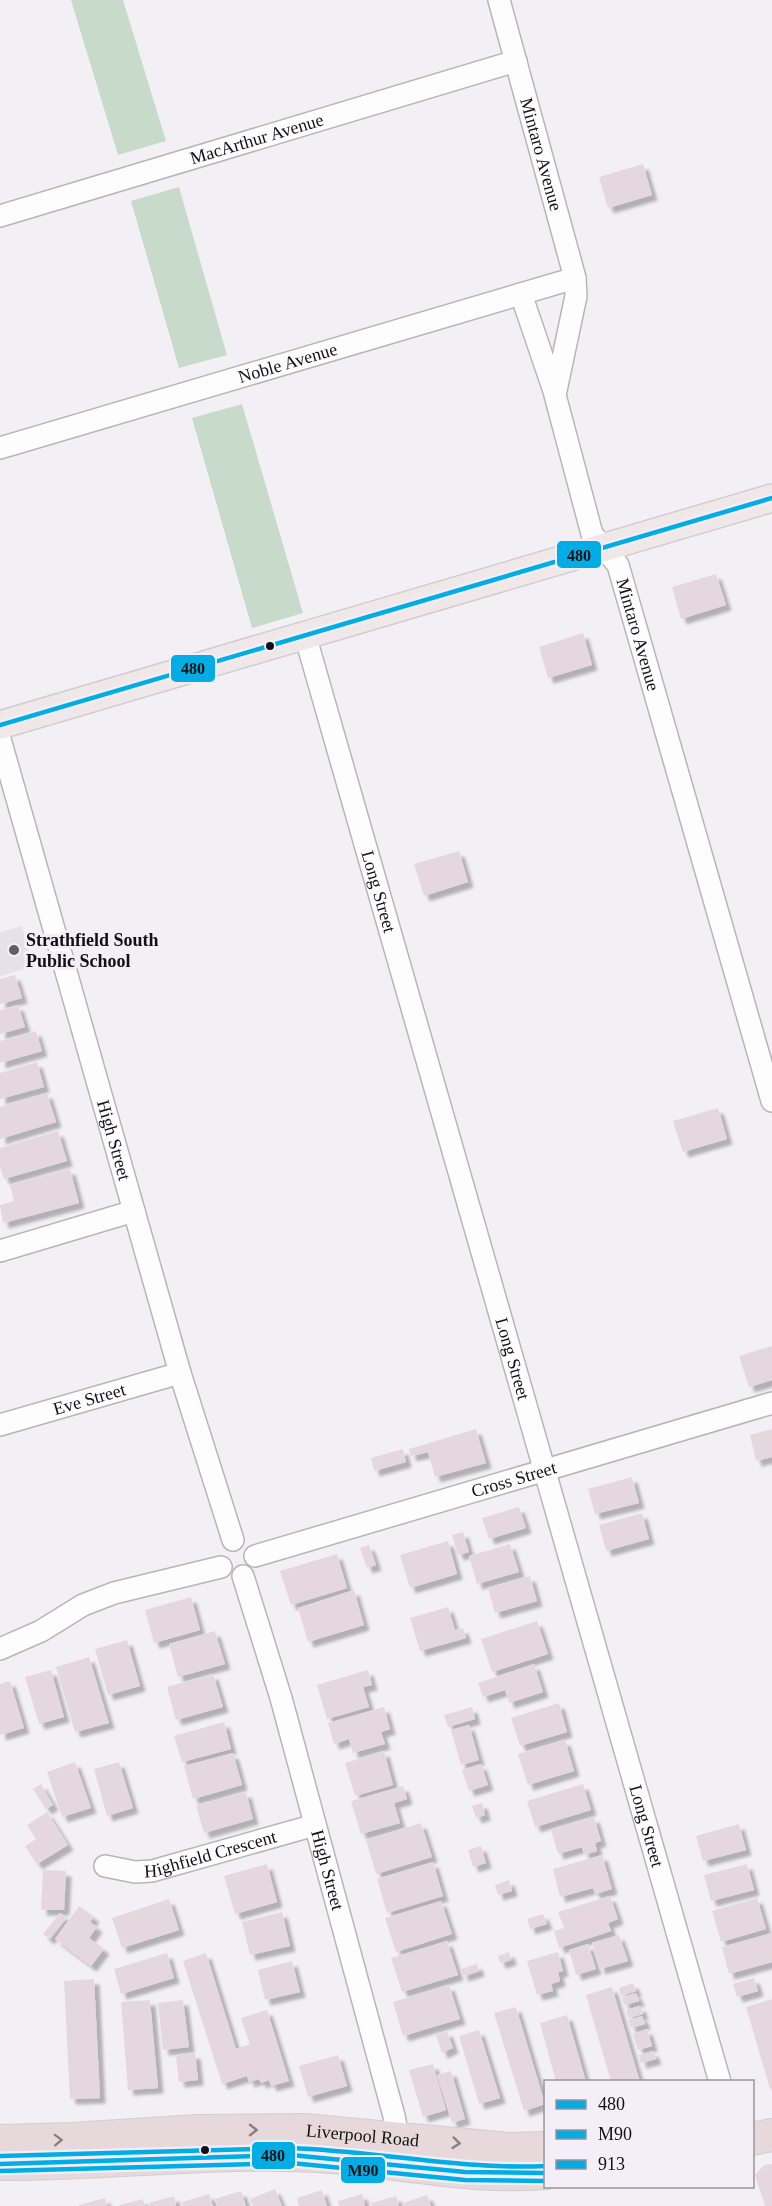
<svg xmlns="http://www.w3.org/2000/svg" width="772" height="2206" font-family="'Times New Roman',serif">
<defs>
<filter id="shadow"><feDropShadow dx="5.5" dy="5.5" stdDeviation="1.5" flood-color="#0004"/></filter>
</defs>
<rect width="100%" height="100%" fill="#f3f0f5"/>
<path fill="#e6e0eb" d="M 22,926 L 33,967 L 0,976 L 0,932 Z"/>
<path fill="#c8dbcb" d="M 71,0 L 123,0 L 166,141 L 118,155 Z
M 179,187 L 227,355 L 179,368 L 131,201 Z
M 242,404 L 303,613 L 252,628 L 192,418 Z"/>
<path fill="#e4d8de" filter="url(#shadow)" d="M 643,164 L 652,195 L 608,208 L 599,177 Z
M 716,574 L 726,605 L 681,619 L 672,587 Z
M 583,633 L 592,665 L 548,678 L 539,647 Z
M 459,851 L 468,882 L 424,896 L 414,864 Z
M 15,975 L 22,998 L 0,1004 L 0,979 Z
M 18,1005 L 25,1027 L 0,1034 L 0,1010 Z
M 36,1031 L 42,1051 L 0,1063 L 0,1041 Z
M 37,1062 L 44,1087 L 0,1099 L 0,1073 Z
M 47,1093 L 56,1122 L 0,1139 L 0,1107 Z
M 718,1108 L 727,1139 L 683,1152 L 673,1121 Z
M 58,1131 L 67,1161 L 4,1179 L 0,1167 L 0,1148 Z
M 70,1169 L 79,1203 L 3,1223 L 0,1205 L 14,1201 L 10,1185 Z
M 772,1346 L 772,1380 L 749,1387 L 739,1356 Z
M 476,1429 L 486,1463 L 435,1477 L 428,1452 L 411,1456 L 409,1449 Z
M 772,1429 L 772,1457 L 756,1461 L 750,1435 Z
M 403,1449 L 406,1462 L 374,1471 L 371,1458 Z
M 632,1477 L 639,1503 L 595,1514 L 588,1489 Z
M 519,1507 L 526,1528 L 489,1539 L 482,1518 Z
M 642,1513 L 649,1539 L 606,1551 L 599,1525 Z
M 463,1532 L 469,1552 L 458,1555 L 452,1535 Z
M 448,1541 L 457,1574 L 410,1588 L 400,1555 Z
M 510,1544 L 519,1572 L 477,1584 L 469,1556 Z
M 369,1545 L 376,1565 L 367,1568 L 360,1548 Z
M 337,1554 L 347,1588 L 291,1605 L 280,1571 Z
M 530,1576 L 537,1601 L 495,1613 L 488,1588 Z
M 354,1590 L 364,1625 L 308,1642 L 298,1608 Z
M 191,1597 L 200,1630 L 154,1643 L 145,1610 Z
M 448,1607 L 455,1630 L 463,1628 L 466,1638 L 420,1651 L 410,1618 Z
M 537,1621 L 548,1654 L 492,1672 L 481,1639 Z
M 215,1631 L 225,1664 L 178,1677 L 169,1644 Z
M 127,1640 L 140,1686 L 108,1695 L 95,1649 Z
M 89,1657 L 109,1723 L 75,1732 L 56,1667 Z
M 534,1664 L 543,1692 L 509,1703 L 505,1690 L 483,1697 L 478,1683 Z
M 51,1670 L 64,1717 L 39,1724 L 25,1677 Z
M 368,1670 L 372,1685 L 363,1687 L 369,1707 L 327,1719 L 317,1685 Z
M 213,1674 L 223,1707 L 176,1720 L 167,1687 Z
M 10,1681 L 24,1728 L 0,1735 L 0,1684 Z
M 559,1703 L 567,1732 L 520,1746 L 511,1718 Z
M 384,1707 L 390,1729 L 381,1732 L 385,1744 L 353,1753 L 349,1739 L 334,1744 L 328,1723 Z
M 472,1707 L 475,1719 L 448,1727 L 444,1715 Z
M 224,1722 L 231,1749 L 182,1762 L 174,1736 Z
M 469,1725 L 479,1760 L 461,1765 L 451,1730 Z
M 565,1740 L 574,1771 L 528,1785 L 518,1754 Z
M 384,1751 L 393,1785 L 355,1796 L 345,1763 Z
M 233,1753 L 242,1785 L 193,1799 L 184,1766 Z
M 75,1762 L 91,1808 L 62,1817 L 47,1772 Z
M 119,1762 L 133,1808 L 107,1816 L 94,1769 Z
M 481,1764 L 488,1785 L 469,1791 L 462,1770 Z
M 41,1784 L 53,1805 L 46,1809 L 33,1789 Z
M 583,1784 L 591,1810 L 535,1827 L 527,1801 Z
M 403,1786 L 407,1799 L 394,1803 L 400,1823 L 361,1834 L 351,1801 Z
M 246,1792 L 253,1819 L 204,1833 L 196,1806 Z
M 482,1803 L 485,1815 L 476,1818 L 472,1806 Z
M 47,1812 L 68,1845 L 37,1864 L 25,1846 L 36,1839 L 27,1825 Z
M 594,1817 L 601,1841 L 595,1843 L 597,1851 L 584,1855 L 582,1847 L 558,1854 L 551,1830 Z
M 421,1823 L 432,1857 L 376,1874 L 366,1840 Z
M 739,1824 L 746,1850 L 703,1861 L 696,1836 Z
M 481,1846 L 486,1863 L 473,1867 L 468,1850 Z
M 602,1855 L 612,1889 L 595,1894 L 593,1888 L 560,1897 L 553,1869 Z
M 433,1862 L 443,1896 L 387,1913 L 377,1879 Z
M 267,1864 L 277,1902 L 235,1914 L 224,1876 Z
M 747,1864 L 754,1890 L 711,1901 L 704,1875 Z
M 43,1870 L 66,1871 L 64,1910 L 41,1910 Z
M 509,1880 L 512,1891 L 498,1895 L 495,1885 Z
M 610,1896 L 618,1919 L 608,1923 L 611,1931 L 559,1948 L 554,1931 L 564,1928 L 558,1912 Z
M 757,1898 L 766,1929 L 721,1942 L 712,1911 Z
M 169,1899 L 179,1930 L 122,1948 L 112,1918 Z
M 441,1901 L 452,1934 L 396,1952 L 385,1918 Z
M 79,1906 L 94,1917 L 90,1922 L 97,1927 L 89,1938 L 104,1949 L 91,1966 L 55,1939 Z
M 282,1912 L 290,1946 L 250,1955 L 242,1922 Z
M 60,1913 L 66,1918 L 49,1939 L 43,1934 Z
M 543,1914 L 547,1924 L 530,1929 L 527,1919 Z
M 772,1933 L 772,1962 L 729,1974 L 722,1947 Z
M 619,1935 L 628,1961 L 600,1969 L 592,1943 Z
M 447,1941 L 458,1975 L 402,1992 L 391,1958 Z
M 588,1944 L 596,1969 L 576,1975 L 569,1950 Z
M 509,1952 L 511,1960 L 500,1963 L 498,1956 Z
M 558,1952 L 563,1971 L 558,1972 L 560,1981 L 551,1984 L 553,1991 L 537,1995 L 527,1961 Z
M 167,1953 L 174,1978 L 121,1994 L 114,1969 Z
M 206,1953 L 236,2049 L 250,2044 L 241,2018 L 267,2010 L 289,2081 L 271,2086 L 269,2080 L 261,2083 L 259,2079 L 249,2082 L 247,2076 L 222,2084 L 183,1961 Z
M 292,1961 L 300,1992 L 265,2000 L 258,1970 Z
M 477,1964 L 479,1971 L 463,1976 L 461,1969 Z
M 754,1978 L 758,1991 L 737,1997 L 733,1984 Z
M 94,1979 L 100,2098 L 70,2099 L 64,1981 Z
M 633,1983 L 636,1991 L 621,1996 L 619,1988 Z
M 449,1985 L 460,2019 L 403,2036 L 393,2002 Z
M 612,1987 L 640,2082 L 611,2082 L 586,1995 Z
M 636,1993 L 639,2001 L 624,2005 L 622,1997 Z
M 772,1999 L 772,2089 L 770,2089 L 746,2007 Z
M 150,2000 L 158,2088 L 128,2090 L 121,2002 Z
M 183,2000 L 189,2047 L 163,2050 L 158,2003 Z
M 640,2006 L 643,2014 L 628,2018 L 626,2010 Z
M 516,2007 L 545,2104 L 524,2111 L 494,2013 Z
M 567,2015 L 586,2082 L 556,2082 L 540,2023 Z
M 642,2016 L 645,2024 L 631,2028 L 628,2020 Z
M 647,2029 L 652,2046 L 638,2050 L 633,2034 Z
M 479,2030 L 500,2098 L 479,2104 L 459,2036 Z
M 447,2031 L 453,2048 L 442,2053 L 436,2035 Z
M 653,2051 L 656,2059 L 641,2063 L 639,2055 Z
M 195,2053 L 198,2080 L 179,2082 L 176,2056 Z
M 338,2055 L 347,2086 L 308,2097 L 299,2066 Z
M 433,2064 L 446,2110 L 423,2117 L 409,2070 Z
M 451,2071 L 465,2119 L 452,2123 L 437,2075 Z
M 772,2164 L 772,2206 L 765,2206 L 755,2175 L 764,2165 Z
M 275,2189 L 282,2206 L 253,2206 L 250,2199 Z
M 322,2190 L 327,2206 L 299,2206 L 297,2198 Z
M 241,2191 L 246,2206 L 218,2206 L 215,2199 Z
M 209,2194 L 213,2206 L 183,2206 L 182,2202 Z
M 362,2194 L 365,2206 L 339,2206 L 338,2201 Z
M 427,2195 L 431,2206 L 404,2206 L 403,2203 Z
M 174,2196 L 176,2206 L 150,2206 L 149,2203 Z
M 396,2196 L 399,2206 L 372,2206 L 371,2203 Z
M 105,2198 L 107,2206 L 79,2206 L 79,2205 Z
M 143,2199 L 145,2206 L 119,2206 L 119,2205 Z"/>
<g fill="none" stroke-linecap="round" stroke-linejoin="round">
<defs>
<g id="minor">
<path id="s1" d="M 499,0 L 575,278 L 576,296 L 555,395 L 592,534 L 618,565 L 772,1101"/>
<path id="s2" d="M 0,216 L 516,61"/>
<path d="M 521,294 L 554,391"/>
<path id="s3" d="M 0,448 L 575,278"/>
<path id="s4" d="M 305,635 L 720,2082"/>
<path id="s5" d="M 0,739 L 180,1373 L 233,1540"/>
<path d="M 0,1251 L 134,1211"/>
<path id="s6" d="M 0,1425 L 180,1373"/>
<path id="s7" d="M 255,1556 L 772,1403"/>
<path id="s8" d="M 243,1576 L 281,1698 L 394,2116 L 401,2151"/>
<path d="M 0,1649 L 41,1631 L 83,1605 L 114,1593 L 221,1567"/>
<path id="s9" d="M 105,1866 L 135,1872 L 152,1871 L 315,1825"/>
</g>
<path id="major" d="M 0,725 L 772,498"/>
<g id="highway">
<path d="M 752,2139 L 772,2135"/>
<path id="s10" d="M 0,2141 L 72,2139 L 198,2131 L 304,2130 L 509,2149 L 546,2148"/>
<path d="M 0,2164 C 111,2165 222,2149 332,2157 C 404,2163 473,2179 546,2173"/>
</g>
</defs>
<use href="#minor" stroke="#b7b5b8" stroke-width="24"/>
<use href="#major" stroke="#d0ced0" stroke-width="30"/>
<use href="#highway" stroke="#d0ced0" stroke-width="34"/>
<use href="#minor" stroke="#fdfdfe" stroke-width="21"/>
<use href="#major" stroke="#f0e8e8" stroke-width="27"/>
<use href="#highway" stroke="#e7d9db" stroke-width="32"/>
<defs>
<path id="bus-1" d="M 0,725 L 772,498
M 0,2164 L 291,2155 L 465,2172 L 546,2173"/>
<path id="bus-2" d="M 0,2171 L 291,2163 L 465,2180 L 546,2181"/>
<path id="bus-3" d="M 0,2156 L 291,2148 C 376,2151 460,2170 546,2166"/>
</defs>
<use href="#bus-1" stroke="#f3eef7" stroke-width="9"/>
<use href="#bus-2" stroke="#f3eef7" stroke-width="9"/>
<use href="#bus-3" stroke="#f3eef7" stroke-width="9"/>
<use href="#bus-1" stroke="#01ade4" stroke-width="4.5"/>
<use href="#bus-2" stroke="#01ade4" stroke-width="4.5"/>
<use href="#bus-3" stroke="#01ade4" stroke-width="4.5"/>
</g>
<defs><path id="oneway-chevron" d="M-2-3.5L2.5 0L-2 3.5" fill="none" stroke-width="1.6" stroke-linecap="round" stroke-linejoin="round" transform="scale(1.5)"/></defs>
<g stroke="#877f81">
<use href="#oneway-chevron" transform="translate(253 2130)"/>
<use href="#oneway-chevron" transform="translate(58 2140) rotate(-2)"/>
<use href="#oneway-chevron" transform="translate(456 2143) rotate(6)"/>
</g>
<g fill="#121013" stroke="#f3eef7" stroke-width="2">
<circle cx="270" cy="646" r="5"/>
<circle cx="205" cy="2150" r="5"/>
</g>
<circle fill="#615e62" stroke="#f3eef7" stroke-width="2" cx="14" cy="950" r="6"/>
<g text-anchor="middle" stroke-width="6" stroke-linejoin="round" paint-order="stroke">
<g font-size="18" fill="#121013" stroke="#f3eef7">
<text dy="6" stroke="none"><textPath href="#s2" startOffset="268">MacArthur Avenue</textPath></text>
<text dy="6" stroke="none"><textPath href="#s1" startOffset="160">Mintaro Avenue</textPath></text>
<text dy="6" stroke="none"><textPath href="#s3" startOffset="300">Noble Avenue</textPath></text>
<text dy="6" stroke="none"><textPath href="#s1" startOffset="664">Mintaro Avenue</textPath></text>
<text dy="6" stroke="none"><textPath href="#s4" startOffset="267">Long Street</textPath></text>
<text dy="6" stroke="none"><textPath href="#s5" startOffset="417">High Street</textPath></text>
<text dy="6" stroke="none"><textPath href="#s4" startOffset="753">Long Street</textPath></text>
<text dy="6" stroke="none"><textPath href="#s6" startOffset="93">Eve Street</textPath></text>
<text dy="6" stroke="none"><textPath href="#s7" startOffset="270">Cross Street</textPath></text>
<text dy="6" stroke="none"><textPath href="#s4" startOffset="1239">Long Street</textPath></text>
<text dy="6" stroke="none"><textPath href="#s9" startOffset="108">Highfield Crescent</textPath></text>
<text dy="6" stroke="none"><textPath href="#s8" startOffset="306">High Street</textPath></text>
<text dy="6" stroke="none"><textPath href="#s10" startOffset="363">Liverpool Road</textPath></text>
</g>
<g font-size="18" font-weight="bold" fill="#121013" stroke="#f3eef7" text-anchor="start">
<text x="26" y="946">Strathfield South<tspan x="26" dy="21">Public School</tspan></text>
</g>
</g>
<g stroke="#f3eef7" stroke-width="2">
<rect x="556" y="540" width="46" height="29" rx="6" fill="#01ade4"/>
<rect x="170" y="654" width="46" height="29" rx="6" fill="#01ade4"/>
<rect x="251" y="2141" width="45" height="29" rx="6" fill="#01ade4"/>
<rect x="340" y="2156" width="46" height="28" rx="6" fill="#01ade4"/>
</g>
<g font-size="16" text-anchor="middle" font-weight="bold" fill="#111">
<text x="579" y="561">480</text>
<text x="193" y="674">480</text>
<text x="273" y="2161">480</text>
<text x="363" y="2176">M90</text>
</g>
<rect x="544" y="2080" width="210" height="108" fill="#f3eef7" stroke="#99959c" stroke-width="1.5"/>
<rect x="556" y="2100" width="30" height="9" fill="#01ade4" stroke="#99959c" stroke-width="1.5"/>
<text x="598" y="2110" font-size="18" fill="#121013">480</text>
<rect x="556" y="2130" width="30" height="9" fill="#01ade4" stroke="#99959c" stroke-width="1.5"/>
<text x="598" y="2140" font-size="18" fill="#121013">M90</text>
<rect x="556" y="2160" width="30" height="9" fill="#01ade4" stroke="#99959c" stroke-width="1.5"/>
<text x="598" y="2170" font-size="18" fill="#121013">913</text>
</svg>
